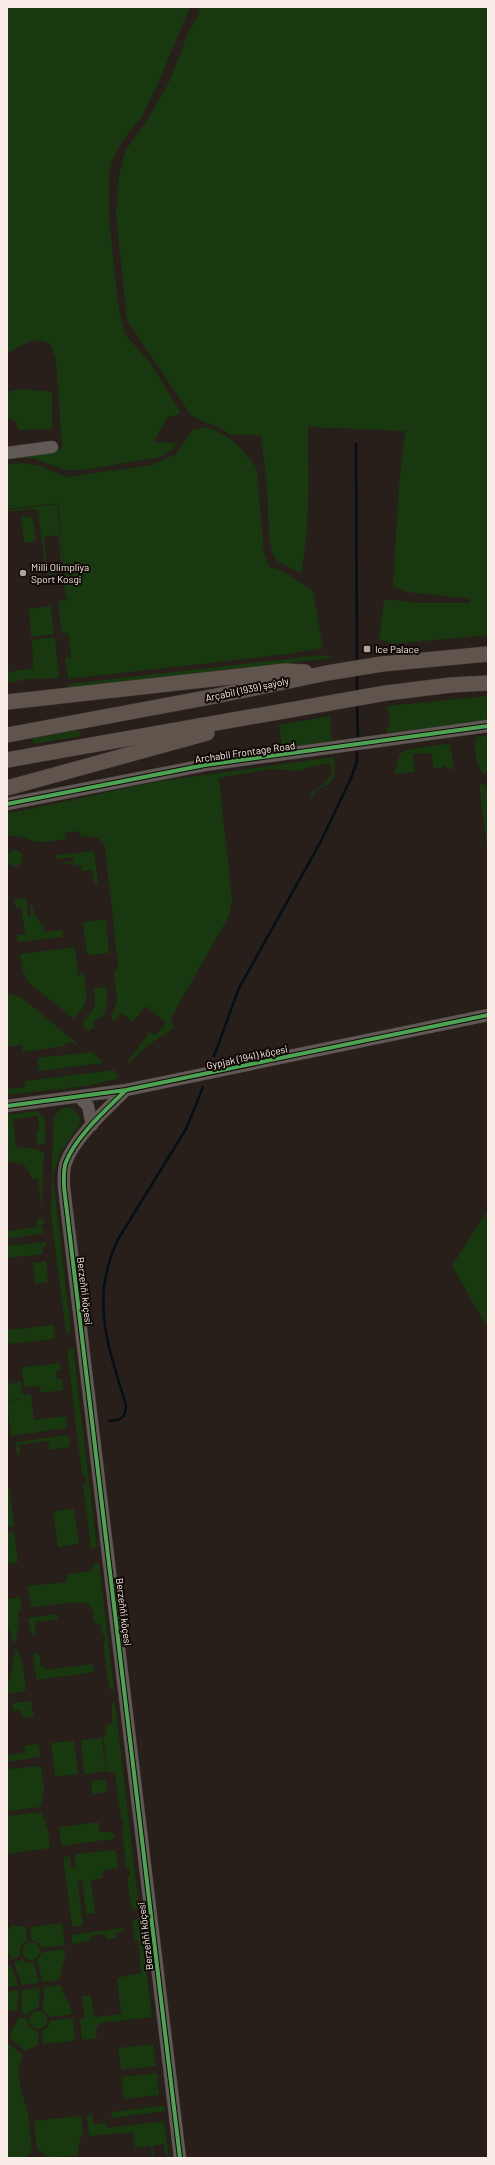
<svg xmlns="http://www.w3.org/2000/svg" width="495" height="2165" font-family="Barlow,sans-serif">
<rect width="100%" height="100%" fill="#281e1a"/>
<path fill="#183810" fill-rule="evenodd" d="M 7,7 L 190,7 L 160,79 L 142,117 L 121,143 L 112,161 L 109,174 L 109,217 L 118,305 L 125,334 L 151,364 L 181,413 L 167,418 L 154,442 L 175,443 L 180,439 L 172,449 L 161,457 L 84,470 L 65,470 L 32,458 L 7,459 L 7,456 L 57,450 L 62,448 L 56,360 L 51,345 C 34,334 22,345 7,354 Z
M 200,7 L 488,7 L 488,635 L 393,644 L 379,639 L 384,599 L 419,603 L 470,603 L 470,599 L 406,592 L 393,586 L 399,484 L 405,431 L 308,427 C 308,476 311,525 301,573 L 278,562 L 273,555 L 269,539 L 267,488 L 261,435 L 230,435 C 218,424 203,424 191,415 L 127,321 L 116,215 L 119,174 L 126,150 L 147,120 L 169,82 L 190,28 L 198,16 Z
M 23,389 L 52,392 L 52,429 L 19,430 L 16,422 L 7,418 L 7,398 L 10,391 Z
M 205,427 C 226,431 246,451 257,469 L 264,552 L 269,567 L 281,570 L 313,590 L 323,648 L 288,654 L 68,679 L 65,658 L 71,657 L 68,633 L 62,634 L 58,601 L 68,600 L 58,503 L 7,509 L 7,464 L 26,463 L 43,467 L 67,477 L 152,465 L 176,454 L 192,430 Z
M 57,504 L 68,599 L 66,599 L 62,573 L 46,575 L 38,511 L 32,509 L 7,512 L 7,510 ZM 58,535 L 62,565 L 47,567 L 44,537 Z
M 21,516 L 30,517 L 33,519 L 36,541 L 24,543 Z
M 51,606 L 54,634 L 31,637 L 29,609 Z
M 55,637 L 59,678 L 28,679 L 9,683 L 7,675 L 9,672 L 33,668 L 32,640 Z
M 323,655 L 333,658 L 68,688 L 68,684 Z
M 488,696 L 488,720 L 387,733 L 386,728 L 390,727 L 388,706 Z
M 330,716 L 332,741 L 282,748 L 279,725 Z
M 79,730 L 80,736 L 33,744 L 32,738 Z
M 488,735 L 488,772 L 483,775 C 477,765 473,749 476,737 Z
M 447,744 L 450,745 L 454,768 L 450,770 L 445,765 L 441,768 L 434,769 L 431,753 L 413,754 L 415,772 L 394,774 L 400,754 L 405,750 Z
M 334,757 C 337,797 322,776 311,799 L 311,793 C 320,786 338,777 329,763 L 297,771 L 272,769 L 219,778 L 232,900 L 229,916 L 171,1018 L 174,1028 L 148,1045 L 129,1063 L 127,1062 L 150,1032 L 155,1036 L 166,1023 L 146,1006 L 133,1022 L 122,1013 L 114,1022 L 111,1019 L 117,1001 L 114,973 L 118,966 L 105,846 C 100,836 92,836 81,837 L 80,831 L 65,833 L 66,839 C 57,840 46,843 37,842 C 25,840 21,834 7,836 L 7,814 L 154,782 Z
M 479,782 L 488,787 L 488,859 Z
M7 858a8 8 0 1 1 16 0a8 8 0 1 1-16 0Z
M 94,851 L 98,883 L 94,883 L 92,870 L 82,871 L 81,865 L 75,866 L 75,863 L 64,864 L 64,862 L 75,861 L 74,857 L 56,859 L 56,855 Z
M 26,898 L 28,916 L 31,916 L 30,904 L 32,904 L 34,914 L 36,914 L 37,919 L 39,918 L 40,924 L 43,923 L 44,932 L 62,930 L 63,937 L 18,942 L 17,935 L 25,934 L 21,907 L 15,907 L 14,899 Z
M 106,919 L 109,953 L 87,955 L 83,922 Z
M 75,947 L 78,975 L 84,974 C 87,998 90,1000 74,1019 L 28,982 L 23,973 L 20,954 Z
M 107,987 L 107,1006 L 102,1018 L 99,1017 L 93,1024 L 96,1026 L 89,1031 L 83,1026 L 83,1023 L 95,1006 L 94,988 Z
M 7,993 L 22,998 L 78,1044 L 75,1046 L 74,1042 L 65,1043 L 65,1046 L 23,1052 L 22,1045 L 7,1047 Z
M 91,1052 L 102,1061 L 102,1063 L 39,1071 L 37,1058 Z
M 114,1070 L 118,1076 L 116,1079 L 88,1086 L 7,1095 L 7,1089 L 25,1087 L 25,1081 Z
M 65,1107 L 73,1108 L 80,1118 L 79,1126 L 60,1153 L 53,1177 L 71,1332 L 66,1334 L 51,1216 L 53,1121 L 58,1111 Z
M 37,1111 L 45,1119 L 45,1144 L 37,1145 L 36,1131 L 39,1130 L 38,1116 L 13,1119 L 16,1147 L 30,1148 L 44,1152 L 42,1205 L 41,1205 L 38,1178 L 32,1179 C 25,1159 20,1165 7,1161 L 7,1115 Z
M 488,1209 L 488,1329 L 452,1266 Z
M 41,1218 L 44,1221 L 44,1224 L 41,1224 L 42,1231 L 45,1231 L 44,1233 L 7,1239 L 7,1228 L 8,1231 L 37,1227 L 37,1219 Z
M 45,1242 L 47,1247 L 42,1247 L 43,1254 L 7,1258 L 7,1246 Z
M 46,1261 L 48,1282 L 35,1284 L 33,1263 Z
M 54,1325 L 55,1339 L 7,1344 L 7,1330 Z
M 70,1348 L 73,1348 L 97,1548 L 91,1548 L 83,1484 L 86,1484 L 85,1474 L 82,1475 L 67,1350 Z
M 60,1363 L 61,1370 L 56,1371 L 57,1379 L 62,1379 L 63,1390 L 41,1393 L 40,1386 L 24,1387 L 22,1370 L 23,1367 Z
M 21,1382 L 23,1395 L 31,1394 L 34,1420 L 66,1416 L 67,1428 L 11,1436 L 7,1401 L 24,1399 L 7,1400 L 7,1384 Z
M 65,1435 L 70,1438 L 70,1445 L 69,1447 L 50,1450 L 48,1441 L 19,1445 L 20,1454 L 17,1455 L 15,1444 L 17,1442 Z
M 7,1489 L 10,1489 L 14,1526 L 7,1527 Z
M 74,1509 L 79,1544 L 58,1547 L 53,1511 Z
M 14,1532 L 18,1562 L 7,1564 L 7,1533 Z
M 94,1563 L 99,1563 L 114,1690 L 109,1689 L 103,1642 L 105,1642 L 104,1634 L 102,1634 L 101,1625 L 94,1622 L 93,1612 L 89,1604 L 81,1602 L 31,1607 L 28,1586 L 67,1582 L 67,1574 L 92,1571 Z
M 20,1597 L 21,1610 L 18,1613 L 19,1625 L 16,1641 L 13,1642 L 7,1623 L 7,1599 Z
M 57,1614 L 58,1619 L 35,1622 L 36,1635 L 31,1634 L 28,1618 Z
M 17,1649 L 23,1664 L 26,1689 L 24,1691 L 7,1694 C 7,1679 15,1665 14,1650 Z
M 39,1652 L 41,1667 L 44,1666 L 44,1670 L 93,1664 L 94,1672 L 36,1680 L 33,1655 Z
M 31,1701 L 34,1716 L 23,1718 L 21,1710 L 13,1711 L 12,1703 Z
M 112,1702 L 115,1702 L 139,1908 L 134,1910 L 131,1907 L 127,1877 L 130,1876 L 129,1868 L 126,1868 L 122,1829 L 124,1828 L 123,1820 L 121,1820 L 115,1772 L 107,1772 L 103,1735 L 106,1735 L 105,1727 L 112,1723 Z
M 102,1738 L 106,1771 L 84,1774 L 81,1740 Z
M 74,1741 L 78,1774 L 55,1777 L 51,1743 Z
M 39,1744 L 40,1757 L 7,1762 L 7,1755 L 25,1753 L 24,1746 Z
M 41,1766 L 44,1788 L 41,1807 L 7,1811 L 7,1769 Z
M 106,1779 L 107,1792 L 92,1794 L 91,1781 Z
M 41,1812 L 48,1829 L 50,1848 L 7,1854 L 7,1816 Z
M 99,1822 L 100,1832 L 112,1832 L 115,1835 L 113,1839 L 61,1846 L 59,1827 Z
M 114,1850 L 116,1852 L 118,1868 L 102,1871 L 103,1878 L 91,1880 L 95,1913 L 86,1914 L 82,1880 L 78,1881 L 83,1925 L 72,1927 L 63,1857 L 70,1856 L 71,1868 L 76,1868 L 75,1854 Z
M 140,1917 L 152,2017 L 101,2023 L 96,2028 L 97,2038 L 82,2040 L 80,2019 L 85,2018 L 82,1996 L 91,1995 L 94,2017 L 121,2014 L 117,1978 L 141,1973 L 138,1940 L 135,1940 L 132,1920 Z
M 62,1923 L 65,1945 L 42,1948 L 38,1942 L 31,1940 L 30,1927 Z
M 12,1925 L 26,1927 L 27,1940 L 20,1947 L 20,1955 L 12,1960 C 6,1950 3,1935 12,1925 Z
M 123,1928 L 124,1931 L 116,1932 L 116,1938 L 106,1939 L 105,1934 L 90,1936 L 91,1941 L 72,1944 L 72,1935 Z
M22 1951a9 9 0 1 1 18 0a9 9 0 1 1-18 0Z
M 65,1949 C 66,1960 60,1969 60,1980 L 43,1982 L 37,1961 L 42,1952 Z
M 22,1959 L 27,1962 L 34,1963 L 39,1983 L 22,1985 L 14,1963 Z
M 11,1965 L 18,1986 L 7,1987 L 7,1968 Z
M 61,1985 C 63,1996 71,2003 72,2014 L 50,2017 L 43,2010 L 44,1987 Z
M 40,1988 L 39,2008 L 32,2010 L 28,2015 L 21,2013 L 22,1990 Z
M 19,1990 L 17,2012 L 7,2009 L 7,1992 Z
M29 2020a9 9 0 1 1 18 0a9 9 0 1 1-18 0Z
M 19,2017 L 27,2019 L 29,2027 L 38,2032 L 39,2044 L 26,2051 L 9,2037 Z
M 73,2018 L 75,2041 L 43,2044 L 42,2031 L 48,2027 L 50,2021 Z
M 7,2042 L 23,2055 C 13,2073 23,2095 28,2113 C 30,2125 30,2139 32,2151 L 25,2158 L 7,2158 Z
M 153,2044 L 156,2066 L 121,2070 L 118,2048 Z
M 157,2073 L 159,2095 L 124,2099 L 121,2077 Z
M 162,2106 L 165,2107 L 166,2111 L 112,2118 L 111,2112 Z
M 87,2115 L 93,2115 L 93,2124 L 106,2123 L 107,2128 L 164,2121 L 169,2158 L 166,2158 L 164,2144 L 153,2146 L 154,2158 L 152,2158 L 151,2146 L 135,2148 L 133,2132 L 89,2136 Z
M 81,2116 L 83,2133 L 79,2143 L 78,2155 L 47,2158 L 42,2152 L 37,2150 L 34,2121 Z"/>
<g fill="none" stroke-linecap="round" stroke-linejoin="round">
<path stroke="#041016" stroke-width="2.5" d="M 356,444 L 357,664
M 357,673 L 357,694
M 357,703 L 358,739
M 214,1056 L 239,988 L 320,843 L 352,776 L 357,761 L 357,748
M 109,1421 C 121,1420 126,1418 126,1405 C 108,1346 90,1301 117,1241 L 186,1129 L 203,1087"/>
<defs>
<path id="minor" d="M 7,453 L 52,447
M 7,804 L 205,765 L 488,726
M 126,1090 C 106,1110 76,1136 66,1162 C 63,1170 64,1178 64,1187 L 180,2158
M 79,1097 L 88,1106 L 92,1125
M 7,1106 L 126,1090 L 488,1015"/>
<path id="major" d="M 7,702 L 285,671 L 305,672
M 7,735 L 216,696 L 327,673 L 382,664 L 488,654
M 7,760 L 386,693 L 451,685 L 488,683
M 7,788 L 207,733"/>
</defs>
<use href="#minor" stroke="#433a37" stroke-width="13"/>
<use href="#major" stroke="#433a37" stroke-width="16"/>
<use href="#minor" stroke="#615955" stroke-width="12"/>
<use href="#major" stroke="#60554d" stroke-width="15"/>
<defs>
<path id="cycleway" d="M 7,804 L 205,765 L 488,726
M 126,1090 C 106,1110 76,1136 66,1162 C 63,1170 64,1178 64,1187 L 180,2158
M 7,1106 L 126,1090 L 488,1015"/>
</defs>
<use href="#cycleway" stroke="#110906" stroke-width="6"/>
<use href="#cycleway" stroke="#4ca352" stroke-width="4"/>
</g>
<g fill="#b0a49f" stroke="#110906" stroke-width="1.5">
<circle cx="23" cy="573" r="4"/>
<rect x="363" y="645" width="8" height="8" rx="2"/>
</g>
<g text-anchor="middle" stroke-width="4" stroke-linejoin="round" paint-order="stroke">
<g font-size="10" fill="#f9ece7" stroke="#110906" text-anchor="start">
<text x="31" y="571">Milli Olimpliya<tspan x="31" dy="12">Sport Kosgi</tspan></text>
<text x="375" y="653">Ice Palace</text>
</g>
<g font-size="10" fill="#f9ece7" stroke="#110906">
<text transform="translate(247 689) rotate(-12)" y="4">Arçabil (1939) şaýoly</text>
<text transform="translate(245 752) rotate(-8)" y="4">Archabil Frontage Road</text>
<text transform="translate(247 1057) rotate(-12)" y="4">Gypjak (1941) köçesi</text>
<text transform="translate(85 1291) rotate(83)" y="4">Berzeňňi köçesi</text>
<text transform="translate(124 1612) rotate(83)" y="4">Berzeňňi köçesi</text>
<text transform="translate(145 1936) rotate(-97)" y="4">Berzeňňi köçesi</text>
</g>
</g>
<rect width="495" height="2165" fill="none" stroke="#f9ece7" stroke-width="16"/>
</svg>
